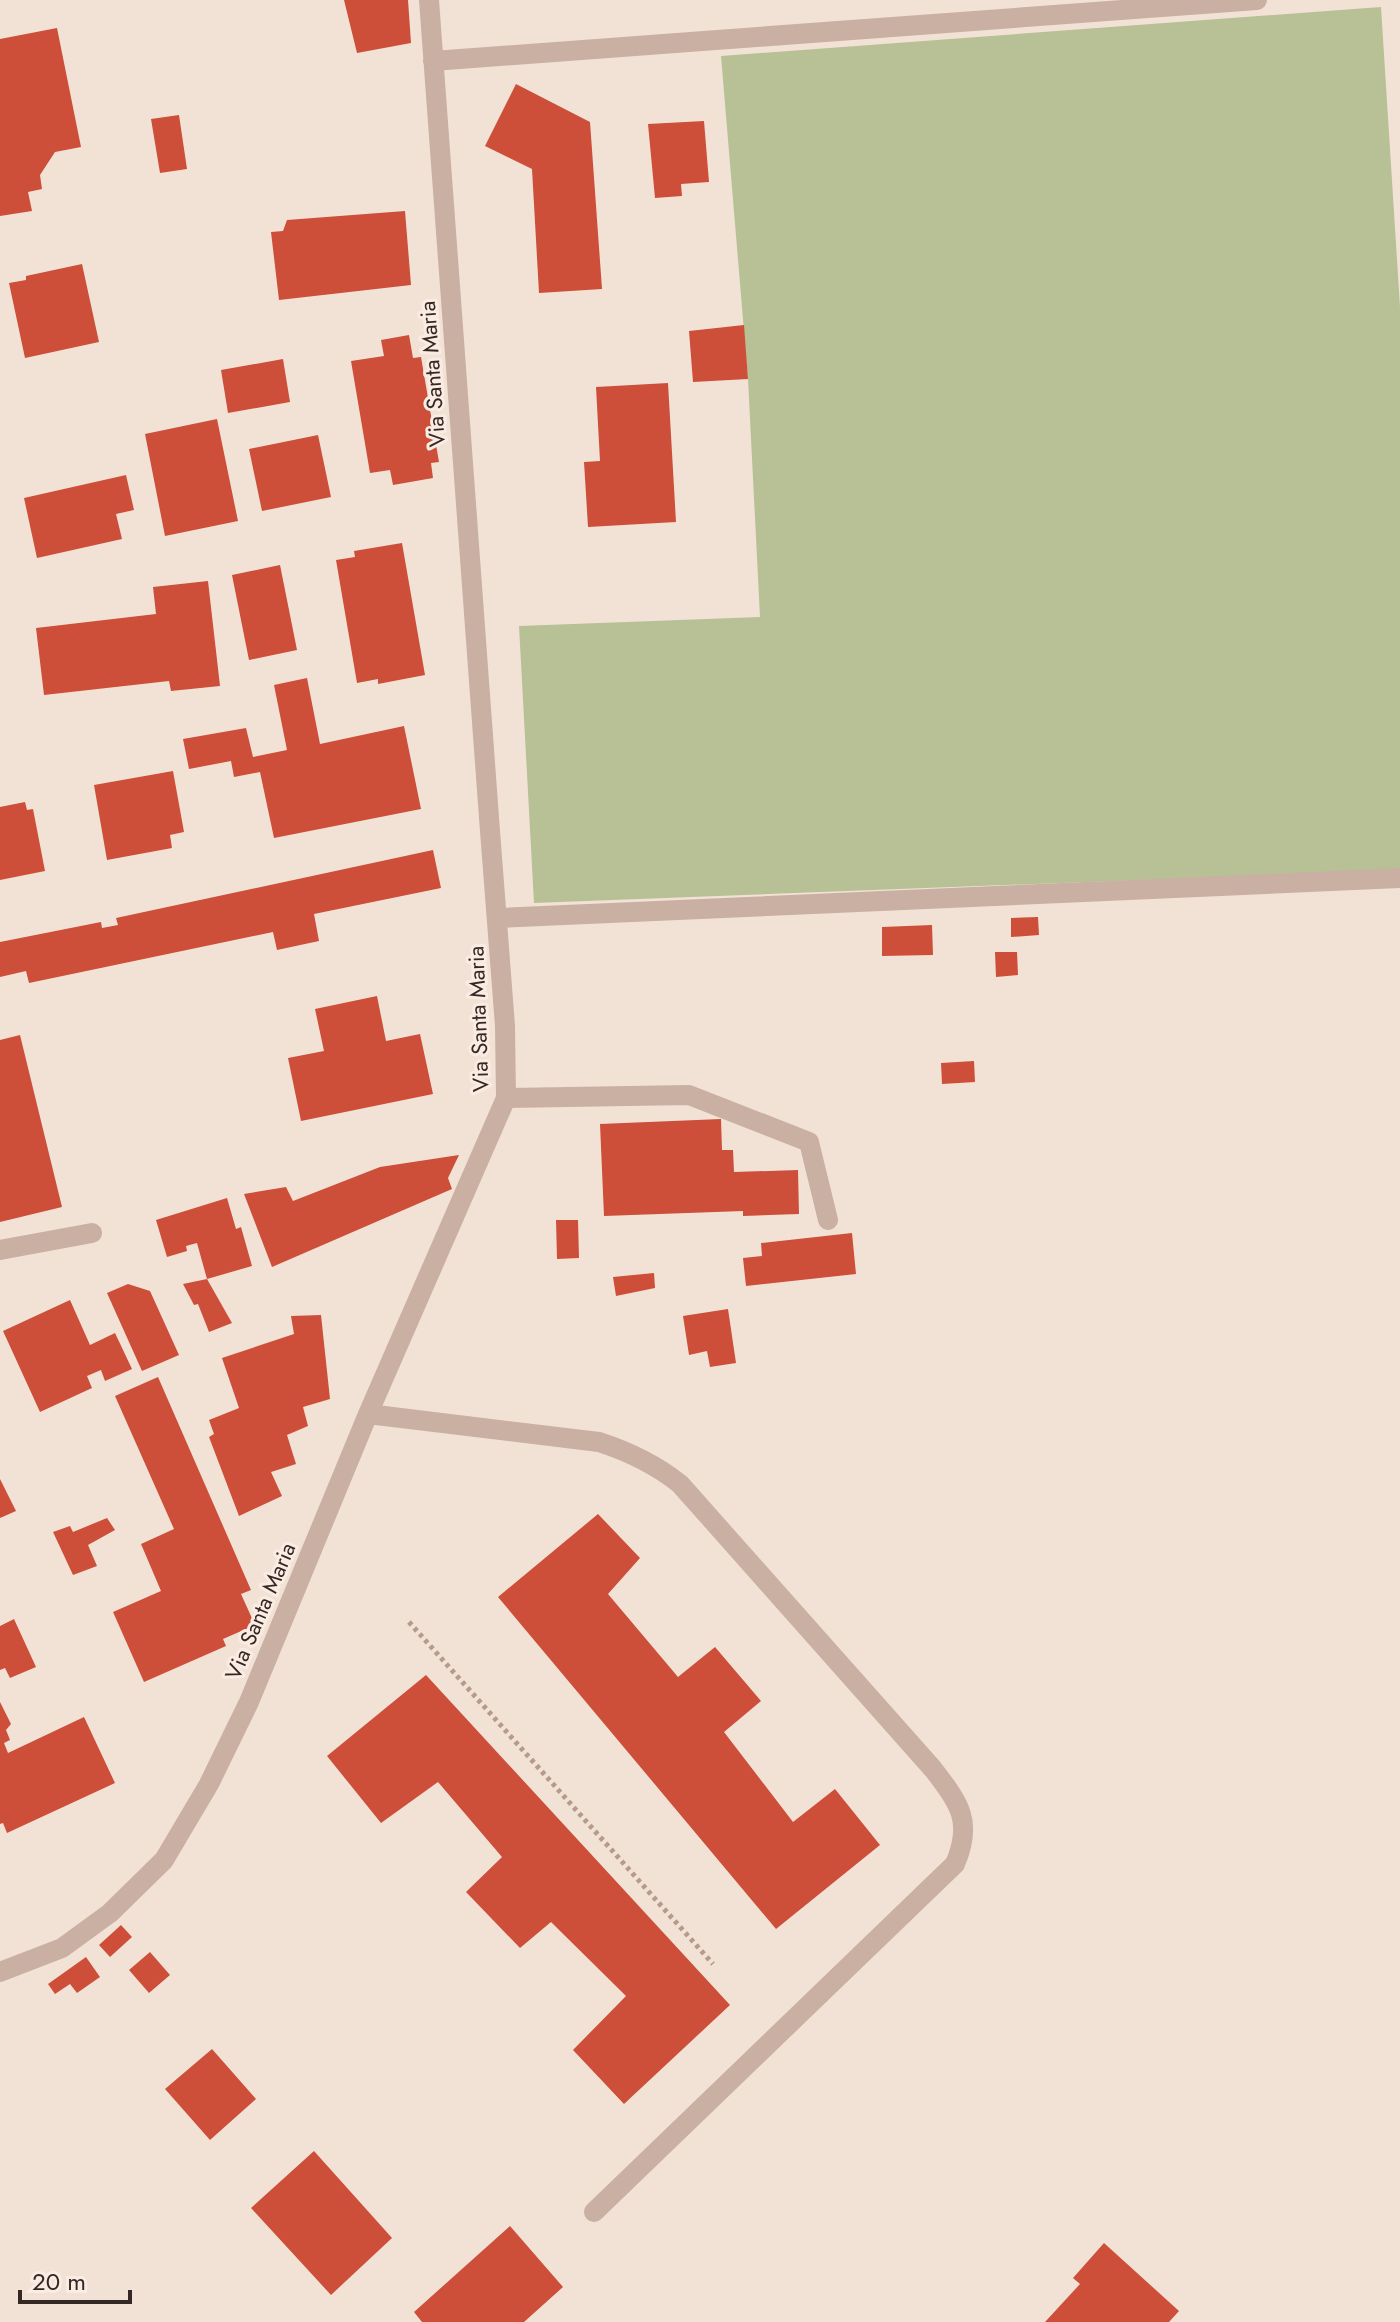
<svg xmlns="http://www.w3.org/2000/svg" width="1400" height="2322" font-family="Jost,sans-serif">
<rect width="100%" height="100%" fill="#f2e2d6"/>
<path fill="#b7c195" d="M 1381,7 L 1400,307 L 1400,870 L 534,903 L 519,626 L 760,617 L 748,379 L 721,56 Z"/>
<path fill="#cd4e39" d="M 344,0 L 408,0 L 411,43 L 357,53 Z
M 57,28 L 81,147 L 55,152 L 40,175 L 42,189 L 28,192 L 32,211 L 0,216 L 0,39 Z
M 516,84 L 590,122 L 602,289 L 539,293 L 532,169 L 485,146 Z
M 179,115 L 187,169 L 160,173 L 151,119 Z
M 704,121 L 709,182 L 681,184 L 682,196 L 655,198 L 648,124 Z
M 405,211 L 411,285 L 279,300 L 271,232 L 283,231 L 287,220 Z
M 82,264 L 99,342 L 25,358 L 9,283 L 26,280 L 26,276 Z
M 744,325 L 748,379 L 693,382 L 689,331 Z
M 409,335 L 413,358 L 421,357 L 439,462 L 431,463 L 433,478 L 393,485 L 390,470 L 370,473 L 351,361 L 384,356 L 381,340 Z
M 283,359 L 290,402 L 228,413 L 221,370 Z
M 668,383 L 676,522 L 588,527 L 584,462 L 600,461 L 596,387 Z
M 217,419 L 238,521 L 165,536 L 145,434 Z
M 318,435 L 331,497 L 262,511 L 249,449 Z
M 126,475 L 134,510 L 116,514 L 122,539 L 37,558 L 24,498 Z
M 402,543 L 425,675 L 378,684 L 378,679 L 357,683 L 336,560 L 355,557 L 354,551 Z
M 280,565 L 297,650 L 249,660 L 232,575 Z
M 208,581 L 220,686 L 171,691 L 169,681 L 44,695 L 36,628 L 156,614 L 153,587 Z
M 307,678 L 320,744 L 404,726 L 421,809 L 274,838 L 260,772 L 234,777 L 231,761 L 189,769 L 183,739 L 246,728 L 253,757 L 287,750 L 274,685 Z
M 173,771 L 184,832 L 170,835 L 172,848 L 107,860 L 94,785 Z
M 25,802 L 27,810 L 33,809 L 45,871 L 0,880 L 0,807 Z
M 433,850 L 441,888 L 314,914 L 319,941 L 277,950 L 273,932 L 29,983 L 26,971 L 0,977 L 0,942 L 101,922 L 102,928 L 118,925 L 116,918 Z
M 1038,917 L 1039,935 L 1011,937 L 1011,918 Z
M 932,925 L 933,955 L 882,956 L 882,927 Z
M 995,952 L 1017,952 L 1018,975 L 996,977 Z
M 377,996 L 386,1041 L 420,1034 L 433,1094 L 301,1121 L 288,1058 L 324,1051 L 315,1009 Z
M 20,1035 L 62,1207 L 0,1222 L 0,1040 Z
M 974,1061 L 975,1082 L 942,1084 L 941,1063 Z
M 721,1119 L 722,1150 L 733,1150 L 734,1172 L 798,1170 L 799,1214 L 743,1216 L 743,1211 L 604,1216 L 600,1124 Z
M 459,1155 L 448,1178 L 452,1189 L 272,1267 L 244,1194 L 286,1187 L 293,1201 L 380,1167 Z
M 227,1198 L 236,1229 L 241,1227 L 252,1266 L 207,1279 L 197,1243 L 186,1246 L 187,1251 L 167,1257 L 156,1220 Z
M 556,1220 L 578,1220 L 579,1258 L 557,1259 Z
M 852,1233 L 856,1274 L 746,1286 L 743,1258 L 762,1256 L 761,1243 Z
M 654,1273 L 655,1288 L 616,1296 L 613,1277 Z
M 207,1279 L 232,1323 L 209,1332 L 198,1304 L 194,1305 L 183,1284 Z
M 128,1284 L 150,1291 L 179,1355 L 142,1371 L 107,1293 Z
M 70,1300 L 90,1345 L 115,1333 L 132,1369 L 105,1381 L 101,1370 L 87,1376 L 92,1388 L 40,1412 L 3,1331 Z
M 728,1309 L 736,1363 L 710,1367 L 707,1351 L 689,1355 L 683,1316 Z
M 321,1315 L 330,1399 L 303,1407 L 308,1426 L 287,1435 L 296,1464 L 271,1472 L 282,1496 L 239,1516 L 209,1437 L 214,1434 L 209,1420 L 239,1408 L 222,1358 L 294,1334 L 291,1316 Z
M 158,1377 L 251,1590 L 241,1594 L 255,1625 L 223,1639 L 226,1646 L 144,1682 L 113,1612 L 161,1591 L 141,1544 L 174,1529 L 115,1396 Z
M 0,1479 L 16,1511 L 0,1518 Z
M 598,1514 L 640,1558 L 608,1594 L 678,1677 L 715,1647 L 761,1701 L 724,1732 L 793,1822 L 835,1789 L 880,1845 L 776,1929 L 498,1597 Z
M 107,1518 L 115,1530 L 88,1545 L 97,1566 L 73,1575 L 53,1532 L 70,1526 L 73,1532 Z
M 14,1619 L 36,1667 L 10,1678 L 5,1668 L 0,1670 L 0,1626 Z
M 426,1675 L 730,2005 L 624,2104 L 573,2050 L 626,1996 L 551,1922 L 520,1948 L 466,1892 L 502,1857 L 438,1782 L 381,1823 L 327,1756 Z
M 0,1702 L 11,1724 L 6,1730 L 10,1740 L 4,1743 L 8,1753 L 84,1717 L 115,1783 L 7,1833 L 3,1823 L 0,1824 Z
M 121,1925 L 132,1937 L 110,1957 L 99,1945 Z
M 150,1952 L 170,1975 L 149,1993 L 129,1970 Z
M 86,1957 L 100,1977 L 77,1993 L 70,1984 L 55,1994 L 48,1984 Z
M 212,2049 L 256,2099 L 210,2140 L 165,2089 Z
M 314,2151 L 392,2238 L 331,2295 L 251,2208 Z
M 510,2226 L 563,2287 L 524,2322 L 422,2322 L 414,2312 Z
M 1104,2243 L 1179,2311 L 1169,2322 L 1045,2322 L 1080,2284 L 1073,2278 Z"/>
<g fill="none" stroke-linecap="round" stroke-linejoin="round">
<path stroke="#b69a8c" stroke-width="5" stroke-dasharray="4 4" stroke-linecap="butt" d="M 409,1622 L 713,1964"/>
<path stroke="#cab0a2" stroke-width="20" d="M 433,61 L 1257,0
M 499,918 L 1400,878
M 506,1098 L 689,1095 L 809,1142 L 828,1220
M 0,1250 L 92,1233
M 368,1414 L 599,1442 C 630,1452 655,1464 680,1484 L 933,1769 C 960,1804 973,1822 955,1864 L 594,2212
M 0,1972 L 62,1948 L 110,1913 L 164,1860 L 209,1784 L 249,1702 L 368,1414 L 506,1098 L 505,1026 L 490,831 L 429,0"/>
</g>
<g text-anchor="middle" stroke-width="6" stroke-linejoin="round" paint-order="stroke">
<g font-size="22" fill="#342825" stroke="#faece2">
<text transform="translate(432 374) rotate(-94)" y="8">Via Santa Maria</text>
<text transform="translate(478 1019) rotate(-92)" y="8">Via Santa Maria</text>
<text transform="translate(260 1611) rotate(-67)" y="8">Via Santa Maria</text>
</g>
</g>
<path d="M20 2290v12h110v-12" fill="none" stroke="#342825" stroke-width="4"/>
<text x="32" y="2290" font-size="24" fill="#342825" stroke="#faece2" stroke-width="6" paint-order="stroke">20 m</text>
</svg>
